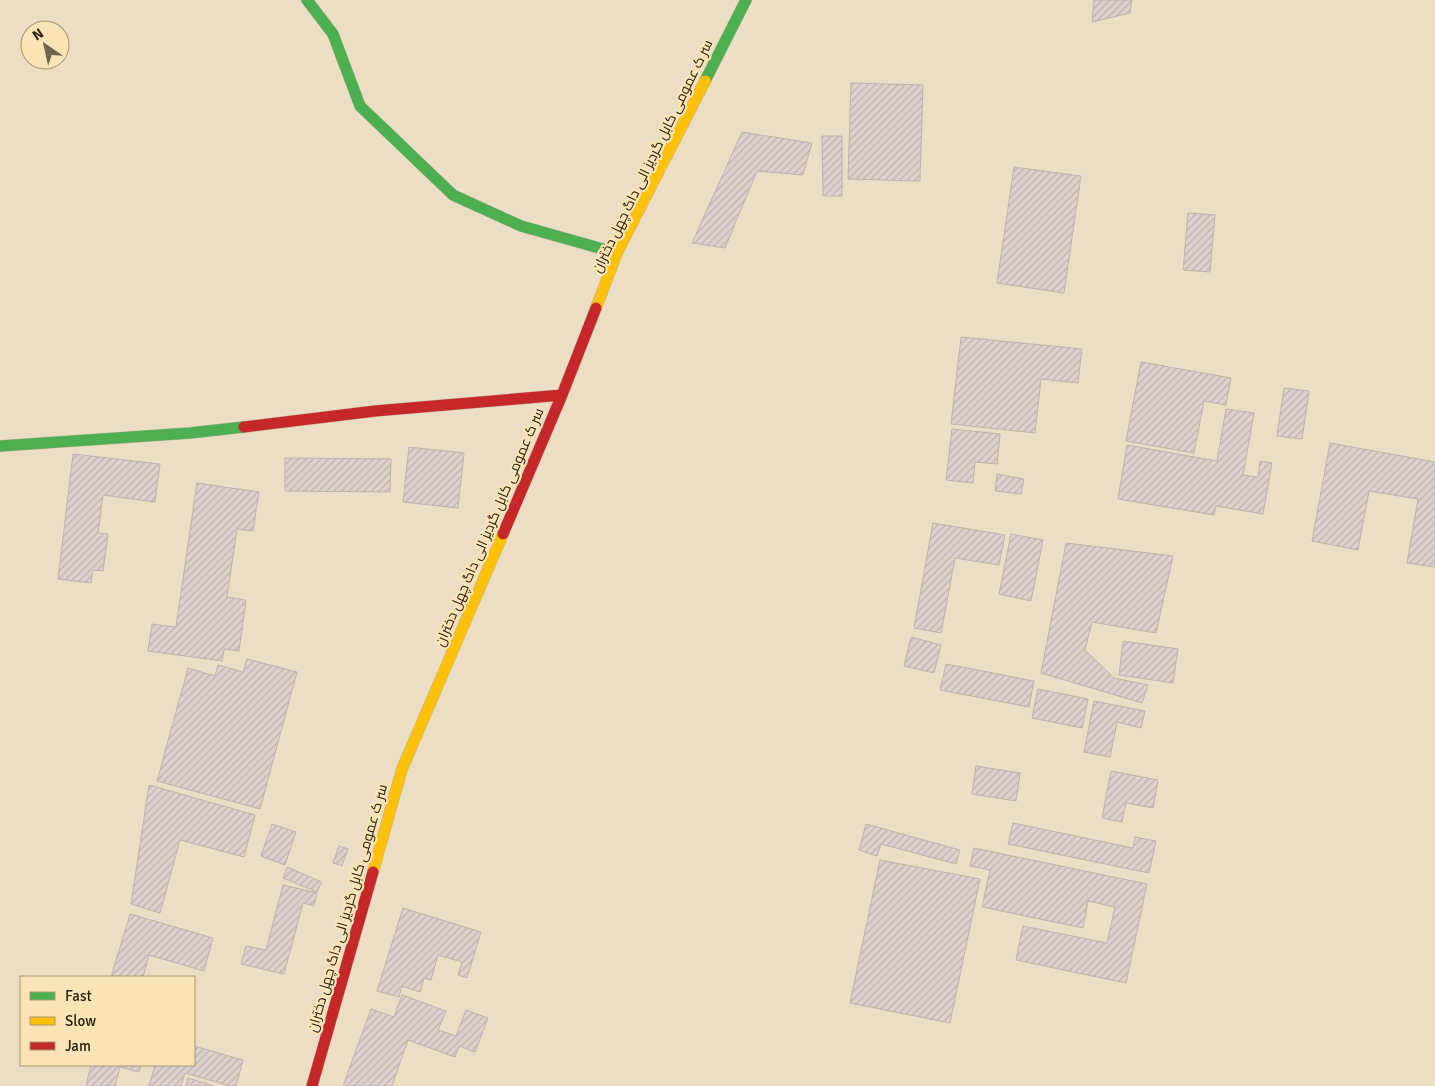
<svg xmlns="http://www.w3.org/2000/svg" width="1435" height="1086" font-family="Signika,Cairo,sans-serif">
<defs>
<pattern id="building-hatch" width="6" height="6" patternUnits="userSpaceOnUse" patternTransform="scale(1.25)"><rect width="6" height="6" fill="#ded1cd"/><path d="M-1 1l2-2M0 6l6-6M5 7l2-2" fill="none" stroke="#bfb3af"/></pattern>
</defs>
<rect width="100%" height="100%" fill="#ebdec4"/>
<path fill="url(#building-hatch)" stroke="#bfb3ae" d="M 1094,0 L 1132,0 L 1130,13 L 1092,22 Z
M 851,83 L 923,85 L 920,181 L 848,179 Z
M 742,132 L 812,143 L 803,175 L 757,171 L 725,248 L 692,243 Z
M 822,136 L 842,136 L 842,196 L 823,196 Z
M 1014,167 L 1081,176 L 1064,293 L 997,283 Z
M 1188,213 L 1215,215 L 1210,272 L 1183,270 Z
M 961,337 L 1082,349 L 1078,383 L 1041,379 L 1035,433 L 951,424 Z
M 1141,362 L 1231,378 L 1226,405 L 1204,401 L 1194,453 L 1126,441 Z
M 1284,388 L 1309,391 L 1302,439 L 1277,436 Z
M 1226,409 L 1254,413 L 1243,475 L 1258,477 L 1260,461 L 1272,463 L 1263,514 L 1216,506 L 1214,515 L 1118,499 L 1127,445 L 1217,461 Z
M 952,429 L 1000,434 L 997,464 L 975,462 L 973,483 L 946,480 Z
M 1330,443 L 1435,462 L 1435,567 L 1407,563 L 1418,499 L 1369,491 L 1358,550 L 1312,541 Z
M 409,447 L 464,453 L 458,508 L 403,502 Z
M 73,454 L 160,464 L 155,502 L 103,495 L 98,533 L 108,534 L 103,571 L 93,570 L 91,583 L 58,579 Z
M 285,458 L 391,459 L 390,492 L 285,491 Z
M 997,474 L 1024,479 L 1021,494 L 995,491 Z
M 197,483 L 259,492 L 253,531 L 237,529 L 227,597 L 246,600 L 239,651 L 224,649 L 222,661 L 148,651 L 152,624 L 176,627 Z
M 933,523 L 1005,535 L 999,565 L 955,558 L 941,633 L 914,628 Z
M 1011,534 L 1043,540 L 1031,601 L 999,594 Z
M 1066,543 L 1173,556 L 1156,633 L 1092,622 L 1085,650 L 1114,678 L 1148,685 L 1142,703 L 1041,673 Z
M 911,637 L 941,645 L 934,673 L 904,666 Z
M 1123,641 L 1178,649 L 1173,683 L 1119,675 Z
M 247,659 L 297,672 L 260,809 L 157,781 L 188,668 L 215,676 L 218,665 L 243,672 Z
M 946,664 L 1034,681 L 1029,707 L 940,690 Z
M 1038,689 L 1088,699 L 1082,728 L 1032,718 Z
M 1094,701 L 1145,711 L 1141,728 L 1117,722 L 1110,757 L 1084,752 Z
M 976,766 L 1020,773 L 1016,801 L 972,794 Z
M 1111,771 L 1158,780 L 1153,808 L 1126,803 L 1122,822 L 1102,818 Z
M 149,785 L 255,815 L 244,857 L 180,840 L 160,913 L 131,904 Z
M 1013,823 L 1133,848 L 1135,837 L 1156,841 L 1149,873 L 1008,844 Z
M 272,824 L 296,832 L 285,865 L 261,856 Z
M 866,824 L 960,850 L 956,864 L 881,844 L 877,856 L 859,850 Z
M 339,846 L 348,849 L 342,866 L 333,863 Z
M 974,848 L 1147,884 L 1126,983 L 1016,960 L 1023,926 L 1107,943 L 1115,907 L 1088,901 L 1083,928 L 982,907 L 990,870 L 970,866 Z
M 880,860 L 980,879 L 950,1023 L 850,1003 Z
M 287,867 L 322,882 L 317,892 L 283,878 Z
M 283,885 L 317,893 L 314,906 L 303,903 L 284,974 L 241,964 L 246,946 L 266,950 Z
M 403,908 L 481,932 L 467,978 L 458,975 L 462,962 L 438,955 L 431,980 L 424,978 L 420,992 L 402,986 L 399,997 L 377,991 Z
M 130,914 L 213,938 L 204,971 L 149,955 L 143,977 L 111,977 Z
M 402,995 L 446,1011 L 438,1030 L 456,1036 L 466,1010 L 488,1018 L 475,1052 L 459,1046 L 455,1057 L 408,1040 L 392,1086 L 343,1086 L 371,1009 L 394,1017 Z
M 194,1046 L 243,1060 L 236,1086 L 230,1086 L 185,1073 L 181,1086 L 149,1086 L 155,1065 L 194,1065 Z
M 91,1065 L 141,1065 L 139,1072 L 120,1067 L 115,1086 L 86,1086 Z
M 188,1078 L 214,1086 L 186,1086 Z"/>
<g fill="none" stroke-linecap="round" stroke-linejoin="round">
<defs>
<path id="fast" d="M 307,0 L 333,34 L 360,106 L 453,195 L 521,226 L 617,253
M 705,81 L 746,0
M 0,446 L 190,433 L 244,427"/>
<path id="slow" d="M 596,308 L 617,253 L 705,81
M 373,872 L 402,769 L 503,534"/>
<path id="jam" d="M 244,427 L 375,411 L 562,395
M 503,534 L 562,395 L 596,308
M 312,1086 L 373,872"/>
</defs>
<use href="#fast" stroke="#c0b5a1" stroke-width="12"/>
<use href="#slow" stroke="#c0b5a1" stroke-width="12"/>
<use href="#jam" stroke="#c0b5a1" stroke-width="12"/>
<use href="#fast" stroke="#4caf50" stroke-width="11"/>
<use href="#slow" stroke="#ffc107" stroke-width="11"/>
<use href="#jam" stroke="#c62828" stroke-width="11"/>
</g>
<g text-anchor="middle" stroke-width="4.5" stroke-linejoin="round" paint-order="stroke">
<g font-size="14" fill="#2b2210" stroke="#fae3b5">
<text transform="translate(652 156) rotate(-64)" y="5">سر ک عمومی کابل گردیز الی داگ چهل دختران</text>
<text transform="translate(489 527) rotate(-67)" y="5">سر ک عمومی کابل گردیز الی داگ چهل دختران</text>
<text transform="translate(347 908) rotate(-74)" y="5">سر ک عمومی کابل گردیز الی داگ چهل دختران</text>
</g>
</g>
<rect x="20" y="976" width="175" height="90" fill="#fae3b5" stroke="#a79673"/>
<rect x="30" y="992" width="25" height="8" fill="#4caf50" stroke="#a79673"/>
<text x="65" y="1001" font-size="15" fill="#2b2210">Fast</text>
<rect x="30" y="1017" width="25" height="8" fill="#ffc107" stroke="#a79673"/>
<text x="65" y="1026" font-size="15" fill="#2b2210">Slow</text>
<rect x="30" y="1042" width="25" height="8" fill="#c62828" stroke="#a79673"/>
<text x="65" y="1051" font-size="15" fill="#2b2210">Jam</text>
<g transform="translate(45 45) rotate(326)"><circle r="24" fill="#fae3b5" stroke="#a79673"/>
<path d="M0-4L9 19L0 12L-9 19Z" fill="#6e644f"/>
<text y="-8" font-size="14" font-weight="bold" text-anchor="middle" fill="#2b2210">N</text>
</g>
</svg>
